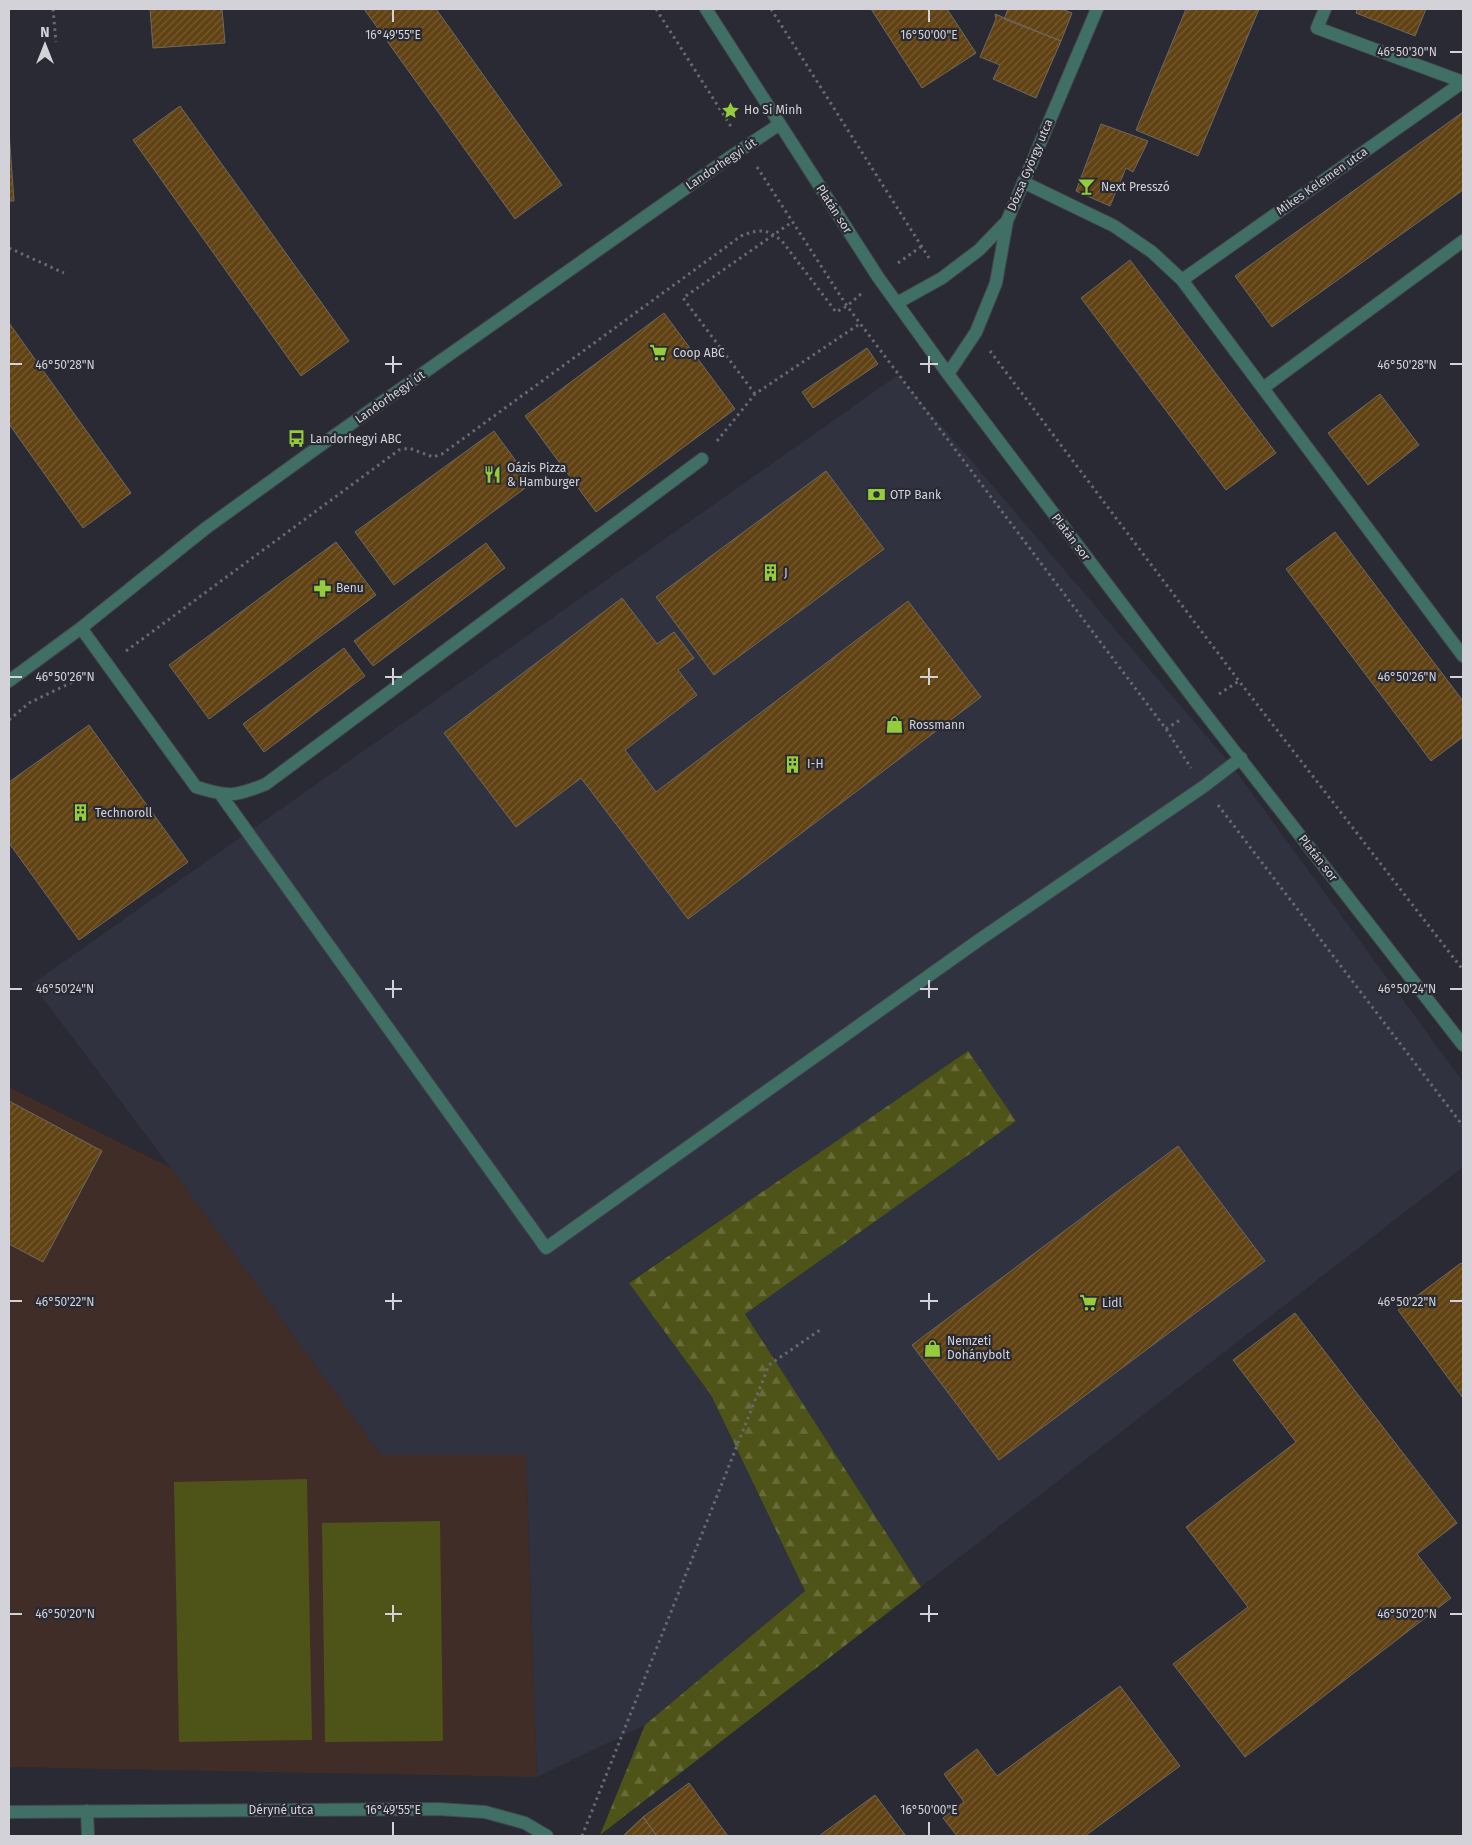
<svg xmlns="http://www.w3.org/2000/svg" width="1472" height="1845" font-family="'Fira Sans',sans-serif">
<defs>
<pattern id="forest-firs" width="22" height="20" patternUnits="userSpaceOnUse" patternTransform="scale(1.25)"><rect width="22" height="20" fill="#4e5418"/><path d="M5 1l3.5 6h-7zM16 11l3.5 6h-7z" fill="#676c39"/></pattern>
<pattern id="building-hatch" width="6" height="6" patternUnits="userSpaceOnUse" patternTransform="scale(1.25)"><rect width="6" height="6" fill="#604213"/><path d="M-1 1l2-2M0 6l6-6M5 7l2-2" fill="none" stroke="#765c35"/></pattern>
</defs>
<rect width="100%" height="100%" fill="#292a33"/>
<path fill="#313240" d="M 898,375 L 1232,766 L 1463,1082 L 1463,1167 L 921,1587 L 745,1314 L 1016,1121 L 967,1052 L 629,1282 L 711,1395 L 805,1591 L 645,1725 L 537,1777 L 526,1455 L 381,1455 L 171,1168 L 32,984 Z"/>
<path fill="#402d28" d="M 9,1087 L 171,1168 L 381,1455 L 526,1455 L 537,1777 L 9,1767 Z"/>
<path fill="#4e5418" d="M 307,1479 L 312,1740 L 179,1742 L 174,1482 Z
M 440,1521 L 443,1741 L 325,1742 L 322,1523 Z"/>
<path fill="url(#forest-firs)" d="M 968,1051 L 1016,1121 L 745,1314 L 921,1587 L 600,1835 L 645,1725 L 805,1591 L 711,1395 L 629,1283 Z"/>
<path fill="url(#building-hatch)" stroke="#6f685f" d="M 150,9 L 222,9 L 225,43 L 153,48 Z
M 364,9 L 436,9 L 562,185 L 515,219 Z
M 871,9 L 947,9 L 976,53 L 922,88 Z
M 1008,9 L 1061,9 L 1072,13 L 1061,41 L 1004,19 Z
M 1186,9 L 1259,9 L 1198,156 L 1136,130 Z
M 1357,9 L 1426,9 L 1415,36 L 1356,13 Z
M 995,14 L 1061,41 L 1036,98 L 993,79 L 1000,65 L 980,57 L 996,19 Z
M 180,106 L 349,341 L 301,376 L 133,140 Z
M 1463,112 L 1463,190 L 1272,327 L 1235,276 Z
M 1101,124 L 1148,141 L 1133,172 L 1126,168 L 1110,206 L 1076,191 Z
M 9,132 L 14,201 L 9,201 Z
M 1130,260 L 1276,453 L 1226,490 L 1081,298 Z
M 664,313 L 735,409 L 596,512 L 525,416 Z
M 9,323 L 131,493 L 83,528 L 9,424 Z
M 867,348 L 878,364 L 813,408 L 802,392 Z
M 1380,394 L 1419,445 L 1368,485 L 1328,433 Z
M 494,431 L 532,483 L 394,585 L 355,532 Z
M 826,471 L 884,549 L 714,675 L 656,597 Z
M 1335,532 L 1463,701 L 1463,737 L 1431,761 L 1286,569 Z
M 336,542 L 376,595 L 209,719 L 169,665 Z
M 486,543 L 505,568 L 373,666 L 354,641 Z
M 622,598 L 657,644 L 674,632 L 694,658 L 678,670 L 697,695 L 625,750 L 656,792 L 908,601 L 981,697 L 688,919 L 581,778 L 516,827 L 444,733 Z
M 344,648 L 365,676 L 264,752 L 243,724 Z
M 89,725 L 188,862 L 79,940 L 9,843 L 9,782 Z
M 9,1101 L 102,1151 L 43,1262 L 9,1244 Z
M 1178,1146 L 1265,1261 L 999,1460 L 912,1345 Z
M 1461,1263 L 1463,1265 L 1463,1398 L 1398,1310 Z
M 1295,1313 L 1457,1523 L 1417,1554 L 1451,1598 L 1245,1757 L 1173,1664 L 1248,1607 L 1186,1527 L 1296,1442 L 1233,1360 Z
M 1120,1686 L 1180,1766 L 1085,1836 L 957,1836 L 943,1818 L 964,1802 L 944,1774 L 977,1749 L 997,1776 Z
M 689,1783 L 728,1836 L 657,1836 L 643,1817 Z
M 875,1795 L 906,1836 L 819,1836 Z
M 643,1817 L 657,1836 L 623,1836 Z"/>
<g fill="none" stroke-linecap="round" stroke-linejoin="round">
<defs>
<path id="minor" d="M 706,9 L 878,277 L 948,374 L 1200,707 L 1463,1045
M 1325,9 L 1317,28 L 1463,82
M 1023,182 L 1114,226 L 1152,252 L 1182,280 L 1463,656
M 1182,280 L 1463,82
M 897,303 L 942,278 L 979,250 L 1007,221 L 1097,9
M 948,374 L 976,332 L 996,283 L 1007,221
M 1263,388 L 1463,241
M 81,628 L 196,787 C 229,797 234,797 266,784 L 702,459
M 9,681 L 81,628 L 206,528 L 321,445 L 733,155 L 780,124
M 221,795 L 546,1248 L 979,940 L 1203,787 L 1241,758
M 87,1811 L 88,1836
M 9,1812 L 438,1809 L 485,1812 L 525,1823 L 547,1836"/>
</defs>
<use href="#minor" stroke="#44454d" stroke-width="14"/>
<path stroke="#686971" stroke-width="3" stroke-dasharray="2.5 4" stroke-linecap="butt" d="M 53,9 L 56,42
M 656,9 L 732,128
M 771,9 L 929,258
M 757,167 L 847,306 L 1166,729 L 1191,768
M 9,248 L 64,273
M 898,263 L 922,246
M 990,351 L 1239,681 L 1463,970
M 755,394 L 683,298 L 792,222
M 717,441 L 755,394 L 861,323
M 126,651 L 399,450 L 409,448 L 433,457 L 442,454 L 741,236 C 759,229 766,228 782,241 L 836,312 L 847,306 L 862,293
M 1219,694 L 1239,681
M 9,720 L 29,703 L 87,675
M 1166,729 L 1180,720
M 1218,805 L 1463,1126
M 582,1836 L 769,1365 L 820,1330"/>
<use href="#minor" stroke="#407065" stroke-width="12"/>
</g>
<path fill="none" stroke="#d2d2d8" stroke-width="2" d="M 393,10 L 393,22M 929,10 L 929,22M 1450,52 L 1462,52M 393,356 L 393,373M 929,356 L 929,373M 10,364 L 22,364M 385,364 L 402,364M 920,364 L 938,364M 1450,364 L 1462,364M 393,668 L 393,685M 929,668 L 929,685M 10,677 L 22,677M 385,677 L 402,677M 920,677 L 938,677M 1450,677 L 1462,677M 393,980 L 393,998M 929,980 L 929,998M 10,989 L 22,989M 385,989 L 402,989M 920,989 L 938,989M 1450,989 L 1462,989M 393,1293 L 393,1310M 929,1293 L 929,1310M 10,1301 L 22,1301M 385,1301 L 402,1301M 920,1301 L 938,1301M 1450,1301 L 1462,1301M 393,1605 L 393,1622M 929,1605 L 929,1622M 10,1614 L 22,1614M 385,1614 L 402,1614M 920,1614 L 938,1614M 1450,1614 L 1462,1614M 393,1822 L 393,1835M 929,1822 L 929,1835"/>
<defs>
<symbol id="sight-bare" viewBox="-9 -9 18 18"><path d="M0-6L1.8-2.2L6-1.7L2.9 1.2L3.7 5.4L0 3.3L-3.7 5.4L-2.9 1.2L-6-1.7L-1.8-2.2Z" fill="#94cc3c" stroke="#292a33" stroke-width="2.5" paint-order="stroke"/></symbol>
<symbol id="bar-bare" viewBox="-9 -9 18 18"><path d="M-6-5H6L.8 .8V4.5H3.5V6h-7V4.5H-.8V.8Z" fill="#94cc3c" stroke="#292a33" stroke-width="2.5" paint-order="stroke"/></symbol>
<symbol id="supermarket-bare" viewBox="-9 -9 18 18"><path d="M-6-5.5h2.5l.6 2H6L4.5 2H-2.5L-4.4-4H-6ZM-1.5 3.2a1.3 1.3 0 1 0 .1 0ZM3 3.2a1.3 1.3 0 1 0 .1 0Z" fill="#94cc3c" stroke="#292a33" stroke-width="2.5" paint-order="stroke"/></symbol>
<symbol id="bus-bare" viewBox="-9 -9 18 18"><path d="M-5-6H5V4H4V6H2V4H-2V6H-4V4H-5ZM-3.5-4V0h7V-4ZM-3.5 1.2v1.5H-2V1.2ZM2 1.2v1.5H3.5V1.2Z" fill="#94cc3c" stroke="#292a33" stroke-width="2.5" paint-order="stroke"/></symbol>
<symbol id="restaurant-bare" viewBox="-9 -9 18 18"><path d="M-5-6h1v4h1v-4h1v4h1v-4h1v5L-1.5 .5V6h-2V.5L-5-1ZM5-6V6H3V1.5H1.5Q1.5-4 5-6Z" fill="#94cc3c" stroke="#292a33" stroke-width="2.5" paint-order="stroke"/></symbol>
<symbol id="bank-bare" viewBox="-9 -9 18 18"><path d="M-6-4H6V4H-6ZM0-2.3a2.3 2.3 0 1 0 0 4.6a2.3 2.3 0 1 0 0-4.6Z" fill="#94cc3c" stroke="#292a33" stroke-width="2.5" paint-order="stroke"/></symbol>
<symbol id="building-bare" viewBox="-9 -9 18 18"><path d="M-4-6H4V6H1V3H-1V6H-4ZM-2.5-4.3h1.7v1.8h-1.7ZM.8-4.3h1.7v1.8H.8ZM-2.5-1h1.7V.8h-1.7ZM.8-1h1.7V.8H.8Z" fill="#94cc3c" stroke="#292a33" stroke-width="2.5" paint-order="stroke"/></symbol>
<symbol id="pharmacy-bare" viewBox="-9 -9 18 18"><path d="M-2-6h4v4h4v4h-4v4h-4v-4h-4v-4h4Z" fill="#94cc3c" stroke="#292a33" stroke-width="2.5" paint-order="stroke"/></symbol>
<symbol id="shop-bare" viewBox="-9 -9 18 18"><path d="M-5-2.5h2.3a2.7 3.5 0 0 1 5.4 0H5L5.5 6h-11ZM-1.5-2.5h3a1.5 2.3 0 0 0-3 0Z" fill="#94cc3c" stroke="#292a33" stroke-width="2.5" paint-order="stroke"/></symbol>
</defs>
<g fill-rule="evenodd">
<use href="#sight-bare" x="718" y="98" width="25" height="25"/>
<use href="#bar-bare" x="1074" y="174" width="25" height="25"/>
<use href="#supermarket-bare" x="646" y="340" width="25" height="25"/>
<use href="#bus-bare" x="284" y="426" width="25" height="25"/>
<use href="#restaurant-bare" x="480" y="462" width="25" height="25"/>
<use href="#bank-bare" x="864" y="482" width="25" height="25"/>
<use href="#building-bare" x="758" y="560" width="25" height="25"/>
<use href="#pharmacy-bare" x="310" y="576" width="25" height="25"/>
<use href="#shop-bare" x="882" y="712" width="25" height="25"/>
<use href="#building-bare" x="780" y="752" width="25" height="25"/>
<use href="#building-bare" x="68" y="800" width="25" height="25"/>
<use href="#supermarket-bare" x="1076" y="1290" width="25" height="25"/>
<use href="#shop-bare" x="920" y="1336" width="25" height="25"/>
</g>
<g text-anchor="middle" stroke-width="4.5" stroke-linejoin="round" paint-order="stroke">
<g font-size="12" fill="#d2d2d8" stroke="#292a33" text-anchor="start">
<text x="744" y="114">Ho Si Minh</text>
<text x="1101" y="191">Next Presszó</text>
<text x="673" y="357">Coop ABC</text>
<text x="310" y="443">Landorhegyi ABC</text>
<text x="507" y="472">Oázis Pizza<tspan x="507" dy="14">&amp; Hamburger</tspan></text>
<text x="890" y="499">OTP Bank</text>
<text x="784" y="577">J</text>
<text x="336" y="592">Benu</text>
<text x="909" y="729">Rossmann</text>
<text x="807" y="768">I-H</text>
<text x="95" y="817">Technoroll</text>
<text x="1102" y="1307">Lidl</text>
<text x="947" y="1345">Nemzeti<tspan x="947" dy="14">Dohánybolt</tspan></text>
</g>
<g font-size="12" fill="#d2d2d8" stroke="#292a33">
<text transform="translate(721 164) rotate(-34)" y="4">Landorhegyi út</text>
<text transform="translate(1030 165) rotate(-67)" y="4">Dózsa György utca</text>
<text transform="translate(1322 181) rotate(-35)" y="4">Mikes Kelemen utca</text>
<text transform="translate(834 209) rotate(57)" y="4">Platán sor</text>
<text transform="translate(390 397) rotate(-35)" y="4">Landorhegyi út</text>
<text transform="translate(1071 537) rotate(53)" y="4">Platán sor</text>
<text transform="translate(1318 858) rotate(52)" y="4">Platán sor</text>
<text x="281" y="1814">Déryné utca</text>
</g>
</g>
<g font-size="12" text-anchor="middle" fill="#d2d2d8" stroke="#292a33" stroke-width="4.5" stroke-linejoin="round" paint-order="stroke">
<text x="393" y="39">16°49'55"E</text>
<text x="929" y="39">16°50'00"E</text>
<text x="1407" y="56">46°50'30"N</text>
<text x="65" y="369">46°50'28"N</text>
<text x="1407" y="369">46°50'28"N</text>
<text x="65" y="681">46°50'26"N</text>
<text x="1407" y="681">46°50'26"N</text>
<text x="65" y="993">46°50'24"N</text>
<text x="1407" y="993">46°50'24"N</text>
<text x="65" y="1306">46°50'22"N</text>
<text x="1407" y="1306">46°50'22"N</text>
<text x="65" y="1618">46°50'20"N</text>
<text x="1407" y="1618">46°50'20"N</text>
<text x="393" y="1814">16°49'55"E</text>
<text x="929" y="1814">16°50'00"E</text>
</g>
<rect width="1472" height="1845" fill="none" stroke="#d2d2d8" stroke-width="20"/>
<g transform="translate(45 45)" stroke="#292a33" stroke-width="4" paint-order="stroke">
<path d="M0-4L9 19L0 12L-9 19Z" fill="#d2d2d8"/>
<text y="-8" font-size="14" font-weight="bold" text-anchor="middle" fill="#d2d2d8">N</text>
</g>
</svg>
